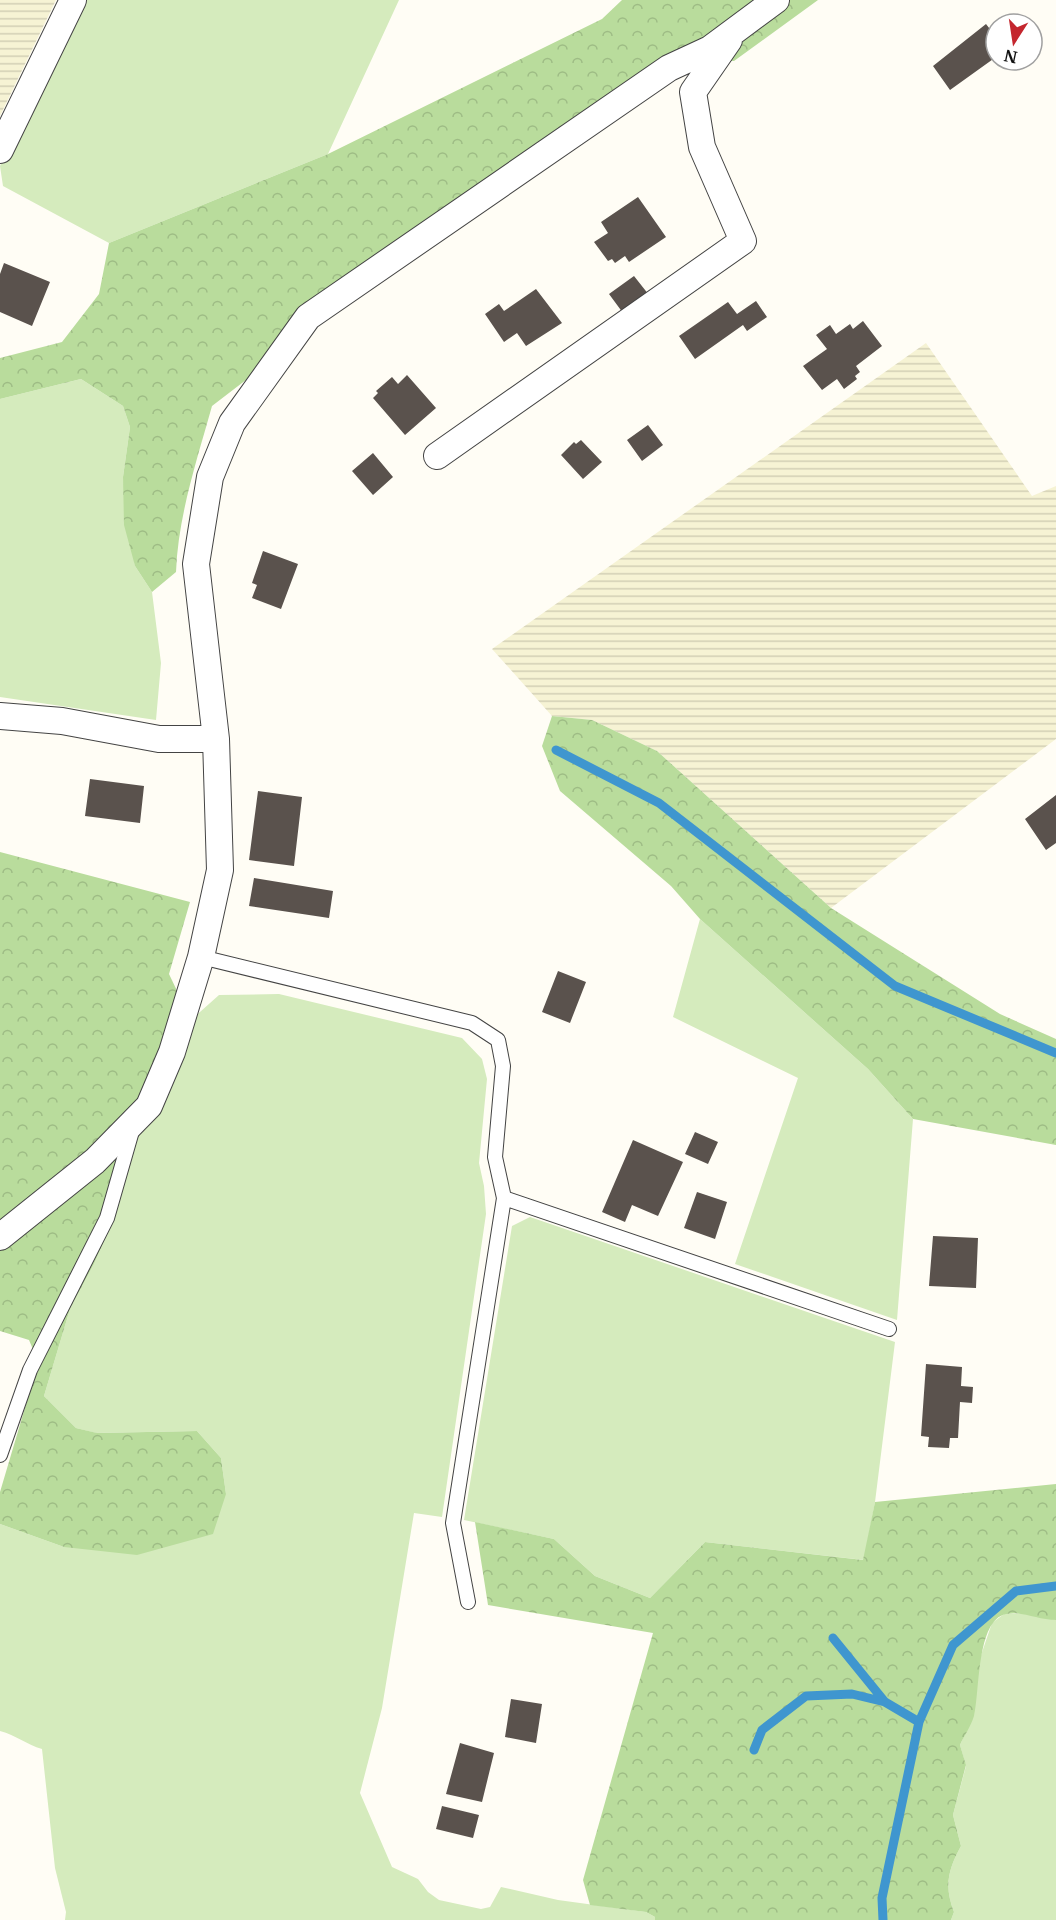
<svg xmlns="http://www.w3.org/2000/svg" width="1056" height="1920" font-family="Merriweather,serif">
<defs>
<pattern id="farmland-rules" width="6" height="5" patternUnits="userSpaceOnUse" patternTransform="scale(1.5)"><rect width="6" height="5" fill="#f6f3d4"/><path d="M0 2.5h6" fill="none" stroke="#d2cfb5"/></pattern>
<pattern id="forest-crowns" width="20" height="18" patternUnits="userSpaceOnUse" patternTransform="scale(1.5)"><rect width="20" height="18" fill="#b9dc9c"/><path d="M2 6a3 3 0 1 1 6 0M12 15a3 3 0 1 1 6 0" fill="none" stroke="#9ebc85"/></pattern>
</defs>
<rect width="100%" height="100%" fill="#fffdf5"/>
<path fill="url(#farmland-rules)" d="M 0,0 L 56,0 L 0,116 Z
M 926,343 L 1032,496 L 1056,486 L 1056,739 L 831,908 L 657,751 L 592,720 L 552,716 L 492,649 Z"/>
<path fill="#d5ebbd" d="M 81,0 L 399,0 L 328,154 L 109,243 L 3,186 L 0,166 Z
M 81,379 L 123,406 L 130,427 L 123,477 L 135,566 L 152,592 L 161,663 L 156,720 L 0,697 L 0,399 Z
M 700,919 L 868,1069 L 913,1119 L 897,1320 L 735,1264 L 798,1078 L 673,1017 Z
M 279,994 L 462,1038 L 482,1059 L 487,1079 L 479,1163 L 484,1186 L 486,1214 L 442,1517 L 414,1513 L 382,1708 L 360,1793 L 392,1867 L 418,1879 L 428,1892 L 439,1900 L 481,1909 L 490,1907 L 501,1887 L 558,1900 L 646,1912 L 655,1917 L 655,1920 L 65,1920 L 66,1912 L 55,1868 L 42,1749 C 27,1745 16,1735 0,1731 L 0,1524 L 64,1547 L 226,1494 L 221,1458 L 197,1431 L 96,1433 L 76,1428 L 44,1396 L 70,1309 L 94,1264 L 115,1217 L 139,1130 L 191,1020 L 219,995 Z
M 530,1217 L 895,1342 L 875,1502 L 864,1560 L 705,1542 L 650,1598 L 595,1576 L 554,1539 L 464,1520 L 512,1226 Z
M 1004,1614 L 1029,1614 L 1056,1620 L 1056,1920 L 951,1920 L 954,1912 C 944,1886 948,1870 961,1846 L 953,1815 L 966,1766 L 960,1745 L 973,1716 L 979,1661 L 992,1623 Z"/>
<path fill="url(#forest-crowns)" d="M 622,0 L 818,0 L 734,61 L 667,58 L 212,406 C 197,460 178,516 176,572 L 152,592 L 135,566 L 124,525 L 123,477 L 130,427 L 123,406 L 81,379 L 0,399 L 0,358 L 62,342 L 99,294 L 109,243 L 328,154 L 602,19 Z
M 552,716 L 592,720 L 657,751 L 831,908 L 1000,1014 L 1056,1039 L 1056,1145 L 913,1119 L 868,1069 L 700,919 L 671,886 L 560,791 L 542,746 Z
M 0,852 L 190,902 L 169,974 L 191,1020 L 139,1130 L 115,1217 L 94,1264 L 70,1309 L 44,1396 L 76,1428 L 97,1433 L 197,1431 L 221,1458 L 226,1494 L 213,1534 L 137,1555 L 64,1547 L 0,1524 L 0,1492 L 32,1384 L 40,1366 L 29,1340 L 0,1331 Z
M 1056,1484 L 1056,1620 C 1039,1620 1023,1611 1006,1614 C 976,1620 980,1693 974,1716 C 971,1726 964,1736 960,1745 L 966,1765 L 953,1815 L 961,1846 C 948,1870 944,1886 954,1912 L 951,1920 L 655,1920 L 655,1917 L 646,1912 L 590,1905 L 583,1880 L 653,1633 L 488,1605 L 475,1522 L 554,1539 L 595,1576 L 650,1598 L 705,1542 L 863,1560 L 875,1502 Z"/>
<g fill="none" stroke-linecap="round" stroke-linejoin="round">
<path stroke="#3f96cf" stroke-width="9" d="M 556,750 L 659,803 L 895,986 L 1056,1053
M 833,1638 L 885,1702
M 754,1750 L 762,1730 L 806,1696 L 852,1694 L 885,1702 L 919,1722
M 883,1920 L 882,1898 L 919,1722 L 953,1645 L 1016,1591 L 1056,1586"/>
</g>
<path fill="#5a524d" d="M 986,24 L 996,37 L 996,57 L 950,90 L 933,66 Z
M 638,197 L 666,237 L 629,262 L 625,256 L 615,263 L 612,259 L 608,261 L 594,242 L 608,233 L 601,222 Z
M 4,263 L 50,282 L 32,326 L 0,312 L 0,274 Z
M 634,276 L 649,295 L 623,313 L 609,294 Z
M 536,289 L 562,323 L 526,346 L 517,333 L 504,342 L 485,314 L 499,304 L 504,311 Z
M 756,301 L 767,317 L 747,331 L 743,325 L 695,359 L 679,336 L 728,302 L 737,314 Z
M 863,321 L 882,346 L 856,366 L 860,372 L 855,376 L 857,379 L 844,389 L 837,379 L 822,390 L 803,366 L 827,349 L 816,335 L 830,325 L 836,334 L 850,324 L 853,329 Z
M 407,375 L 436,408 L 405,435 L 373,398 L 378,393 L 376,391 L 392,377 L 398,384 Z
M 648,425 L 663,445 L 642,461 L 627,440 Z
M 581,440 L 602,462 L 583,479 L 561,455 L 574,442 L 576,444 Z
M 373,453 L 393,477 L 373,495 L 352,471 Z
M 263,551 L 298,564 L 281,609 L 252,598 L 257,585 L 252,583 Z
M 90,779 L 144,786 L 140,823 L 85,816 Z
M 258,791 L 302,797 L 294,866 L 249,860 Z
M 1056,795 L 1056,843 L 1046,850 L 1025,819 Z
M 254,878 L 333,891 L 329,918 L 249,906 Z
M 558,971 L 586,982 L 570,1023 L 542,1012 Z
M 695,1132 L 718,1142 L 708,1164 L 685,1154 Z
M 633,1140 L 683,1162 L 658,1216 L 632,1205 L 625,1222 L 602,1212 Z
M 697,1192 L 727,1202 L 715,1239 L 684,1228 Z
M 933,1236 L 978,1238 L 976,1288 L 929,1286 Z
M 926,1364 L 962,1367 L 961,1386 L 973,1387 L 972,1403 L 960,1402 L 958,1438 L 950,1438 L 949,1448 L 928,1447 L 929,1437 L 921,1436 Z
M 511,1699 L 542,1704 L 536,1743 L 505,1737 Z
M 460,1743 L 494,1753 L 482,1802 L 446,1794 Z
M 442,1806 L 479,1815 L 473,1838 L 436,1829 Z"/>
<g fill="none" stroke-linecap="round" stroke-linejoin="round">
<defs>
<path id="lane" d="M 201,957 L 472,1023 L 498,1040 L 503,1066 L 495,1157 L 504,1198 L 889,1329
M 0,1455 L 30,1370 L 107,1218 L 132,1131
M 468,1602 L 453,1523 L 504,1198"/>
<path id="street" d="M 0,150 L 73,0
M 437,456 L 743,241 L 702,147 L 693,92 L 729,40
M 0,716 L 62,721 L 159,739 L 216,739 L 196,564 L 210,477 L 232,423 L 308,317 L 669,68 L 710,49 L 776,0
M 0,1237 L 95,1161 L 149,1106 L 172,1052 L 201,957 L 220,870 L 216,739"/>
</defs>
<use href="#lane" stroke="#444" stroke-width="16"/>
<use href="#street" stroke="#444" stroke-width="28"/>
<use href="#lane" stroke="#fff" stroke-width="14"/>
<use href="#street" stroke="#fff" stroke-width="26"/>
</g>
<g transform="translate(1014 42) rotate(192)"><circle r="28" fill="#ffffff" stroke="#a0a0a0" stroke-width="1.5"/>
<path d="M0-4.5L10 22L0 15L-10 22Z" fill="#c4262e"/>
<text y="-9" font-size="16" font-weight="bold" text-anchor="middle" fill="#111111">N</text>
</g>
</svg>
